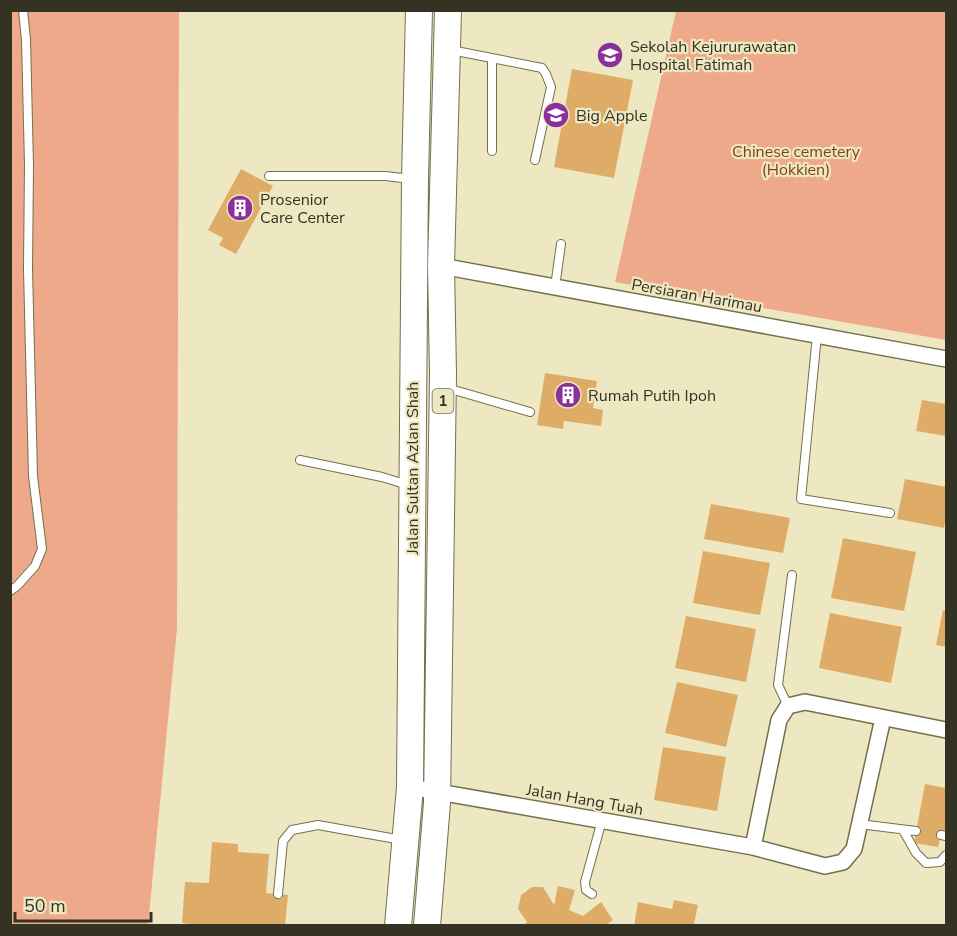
<svg xmlns="http://www.w3.org/2000/svg" width="957" height="936" font-family="'Nunito Sans',sans-serif">
<rect width="100%" height="100%" fill="#ede8c2"/>
<path fill="#eea98a" d="M 10,11 L 179,11 L 177,628 L 148,925 L 11,925 Z
M 676,11 L 946,11 L 946,340 L 615,282 Z"/>
<path fill="#dfac68" d="M 572,69 L 633,80 L 614,178 L 554,167 Z
M 241,169 L 273,186 L 236,254 L 219,245 L 223,238 L 208,230 Z
M 545,373 L 597,381 L 593,408 L 603,410 L 601,426 L 564,421 L 563,429 L 537,425 Z
M 922,400 L 946,404 L 946,436 L 916,431 Z
M 905,479 L 946,487 L 946,517 L 944,528 L 897,519 Z
M 711,504 L 790,518 L 783,553 L 704,539 Z
M 843,538 L 916,552 L 904,611 L 831,598 Z
M 703,551 L 770,563 L 760,615 L 693,603 Z
M 943,610 L 946,611 L 946,647 L 936,645 Z
M 830,613 L 902,627 L 891,683 L 819,668 Z
M 686,616 L 756,629 L 746,682 L 675,668 Z
M 677,682 L 738,695 L 726,747 L 665,733 Z
M 663,747 L 726,757 L 717,811 L 654,800 Z
M 925,784 L 946,788 L 946,831 L 942,830 L 938,847 L 914,843 Z
M 212,842 L 238,844 L 238,852 L 269,854 L 266,893 L 288,895 L 285,926 L 207,926 L 182,923 L 185,882 L 209,883 Z
M 558,886 L 575,890 L 569,910 L 583,916 L 601,902 L 613,920 L 605,926 L 522,926 L 527,922 L 518,909 L 521,895 L 532,887 L 543,887 L 554,905 Z
M 674,900 L 698,905 L 694,924 L 699,926 L 634,926 L 638,902 L 672,909 Z"/>
<g fill="none" stroke-linecap="round" stroke-linejoin="round">
<defs>
<path id="service" d="M 451,50 L 542,68 L 546,74 L 551,87 L 535,160
M 492,151 L 492,58
M 269,176 L 385,176 L 411,179
M 555,287 L 561,244
M 817,335 L 801,499 L 890,513
M 447,388 L 530,412
M 300,460 L 382,477 L 408,485
M 10,591 L 17,586 L 35,566 L 42,549 L 33,476 L 28,269 L 29,165 L 26,40 L 23,10
M 788,706 L 778,685 L 792,575
M 859,824 L 916,831
M 903,830 L 916,853 L 926,863 L 940,862 L 946,855
M 941,835 L 946,836
M 278,894 L 283,841 L 292,830 L 318,825 L 402,840
M 592,894 L 586,890 L 585,882 L 602,820"/>
<path id="minor" d="M 441,266 L 946,359
M 410,787 L 753,847 L 825,866 L 843,862 L 854,849 L 883,718
M 753,847 L 779,720 L 788,706 L 805,702 L 946,730"/>
<path id="primary" d="M 398,926 L 410,787 L 415,179 L 419,10
M 427,926 L 437,803 L 443,374 L 441,266 L 448,10"/>
</defs>
<use href="#service" stroke="#746f4d" stroke-width="10"/>
<use href="#minor" stroke="#746f4d" stroke-width="18"/>
<use href="#primary" stroke="#746f4d" stroke-width="28"/>
<use href="#service" stroke="#fff" stroke-width="8"/>
<use href="#minor" stroke="#fff" stroke-width="15"/>
<use href="#primary" stroke="#fff" stroke-width="26"/>
</g>
<defs>
<symbol id="university-disc" viewBox="-11 -11 22 22"><circle r="9.5" fill="#8b2f9a" stroke="#ede8c2"/><path d="M0-5L7-2L0 1L-7-2ZM-4 1L0 2.5L4 1V4Q0 6-4 4Z" fill="#fff"/></symbol>
<symbol id="school-disc" viewBox="-11 -11 22 22"><circle r="9.5" fill="#8b2f9a" stroke="#ede8c2"/><path d="M0-5L7-2L0 1L-7-2ZM-4 1L0 2.5L4 1V4Q0 6-4 4Z" fill="#fff"/></symbol>
<symbol id="building-disc" viewBox="-11 -11 22 22"><circle r="9.5" fill="#8b2f9a" stroke="#ede8c2"/><path d="M-4-6H4V6H1V3H-1V6H-4ZM-2.5-4.3h1.7v1.8h-1.7ZM.8-4.3h1.7v1.8H.8ZM-2.5-1h1.7V.8h-1.7ZM.8-1h1.7V.8H.8Z" fill="#fff"/></symbol>
</defs>
<g fill-rule="evenodd">
<use href="#university-disc" x="595" y="40" width="30" height="30"/>
<use href="#school-disc" x="541" y="100" width="30" height="30"/>
<use href="#building-disc" x="225" y="193" width="30" height="30"/>
<use href="#building-disc" x="553" y="380" width="30" height="30"/>
</g>
<g text-anchor="middle" stroke-width="4.5" stroke-linejoin="round" paint-order="stroke">
<rect fill="#ede8c2" stroke="#6c6953" stroke-width="1.5" x="432.5" y="389" width="21" height="24" rx="4.5"/>
<g font-size="15" font-weight="bold" fill="#343223">
<text x="443" y="406">1</text>
</g>
<g font-size="16" fill="#343223" stroke="#ede8c2" text-anchor="start">
<text x="630" y="52">Sekolah Kejururawatan<tspan x="630" dy="18">Hospital Fatimah</tspan></text>
<text x="576" y="121">Big Apple</text>
<text x="260" y="205">Prosenior<tspan x="260" dy="18">Care Center</tspan></text>
<text x="588" y="401">Rumah Putih Ipoh</text>
</g>
<g font-size="16" fill="#853e1b" stroke="#ede8c2">
<text x="796" y="157">Chinese cemetery<tspan x="796" dy="18">(Hokkien)</tspan></text>
</g>
<g font-size="16" fill="#343223" stroke="#ede8c2">
<text transform="translate(697 295) rotate(10)" y="6">Persiaran Harimau</text>
<text transform="translate(412 468) rotate(-90)" y="6">Jalan Sultan Azlan Shah</text>
<text transform="translate(585 799) rotate(10)" y="6">Jalan Hang Tuah</text>
</g>
</g>
<rect width="957" height="936" fill="none" stroke="#343223" stroke-width="24"/>
<path d="M15 912v9h136v-9" fill="none" stroke="#343223" stroke-width="3"/>
<text x="24" y="912" font-size="18" fill="#343223" stroke="#ede8c2" stroke-width="4.5" paint-order="stroke">50 m</text>
</svg>
